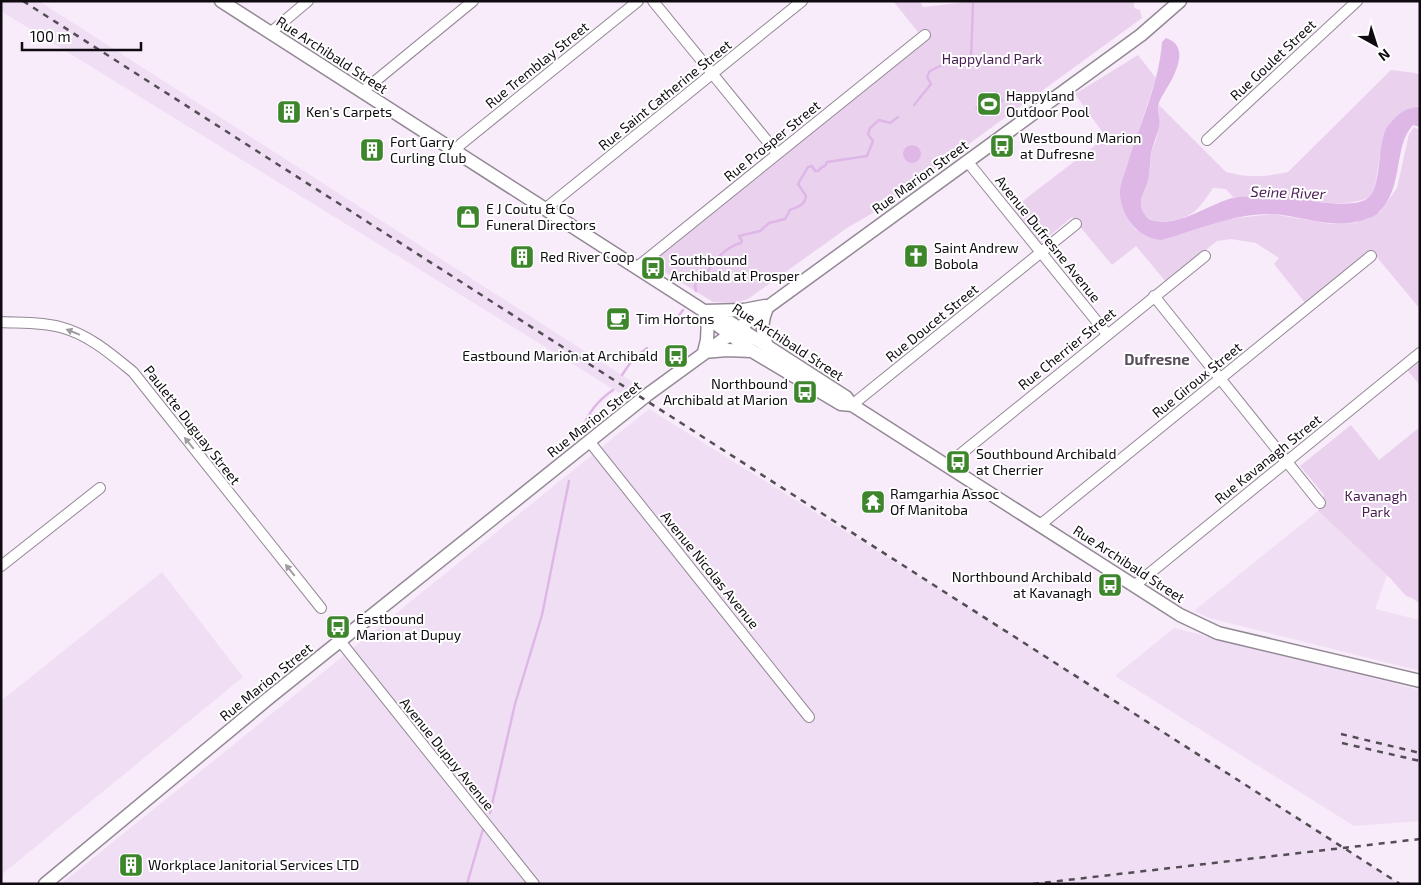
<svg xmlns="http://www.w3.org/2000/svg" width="1421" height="885" font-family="'Exo 2',sans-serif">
<rect width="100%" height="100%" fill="#f8ebfa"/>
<path fill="#f0dff4" d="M 1,1 L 39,1 L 639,386 L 626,397 L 1,11 Z
M 649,409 L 998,626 L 1400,884 L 61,884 Z
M 1318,511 L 1387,575 L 1375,609 L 1420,620 L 1420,671 L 1209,618 L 1194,611 Z
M 162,572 L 243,677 L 1,875 L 1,701 Z
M 1174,628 L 1420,690 L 1420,821 L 1354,826 L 1115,676 Z"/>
<path fill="#ead2ef" d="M 893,1 L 920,1 L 923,7 L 977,1 L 1134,1 L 1134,8 L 1140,10 L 1142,18 L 878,210 L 847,228 L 748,299 L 735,303 L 713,302 L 650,263 L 928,36 L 923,29 L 918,32 Z
M 1138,55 L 1156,78 L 1131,154 L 1120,197 L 1129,220 L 1136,230 L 1272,214 L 1331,224 L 1355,223 L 1380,212 L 1397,188 L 1409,134 L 1414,127 L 1420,130 L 1420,309 L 1371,250 L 1306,304 L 1274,264 L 1279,258 L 1256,243 L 1231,239 L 1217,241 L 1166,282 L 1136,246 L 1112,265 L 1072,217 L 1042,242 L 1039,243 L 1011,210 L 1106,137 L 1075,94 Z
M 1391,70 L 1415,73 L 1420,75 L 1420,107 L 1409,109 L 1380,155 L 1375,186 L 1370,197 C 1349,206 1332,203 1310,201 C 1300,200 1289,195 1279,199 L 1233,197 L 1226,189 L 1213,188 C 1200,207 1194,218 1169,221 C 1159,222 1147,221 1142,211 C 1138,199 1147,185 1149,173 C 1151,167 1150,161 1151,154 C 1152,148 1156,142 1157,136 C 1160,126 1159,116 1159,105 L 1226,172 C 1249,178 1265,177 1288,172 Z
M 1420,359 L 1420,385 L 1407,370 Z
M 1351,425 L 1379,460 L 1420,427 L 1420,604 L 1412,598 L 1406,596 L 1391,579 L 1318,511 L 1324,495 L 1300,466 Z"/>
<path fill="#deb7e7" d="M 1166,38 C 1195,48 1169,84 1160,100 C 1156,108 1161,119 1159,127 C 1157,136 1153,144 1151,153 C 1150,162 1150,171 1148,180 C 1146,188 1140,197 1141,206 C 1142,212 1145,215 1149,219 C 1175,230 1207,205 1232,198 C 1244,195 1266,198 1279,199 L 1283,195 L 1286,197 C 1304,199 1355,211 1369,197 C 1381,187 1378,145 1386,129 C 1387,126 1391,123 1393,120 C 1400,112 1409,107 1420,107 L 1420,127 L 1413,125 C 1393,146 1404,188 1379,212 C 1376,216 1371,217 1366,219 C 1334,231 1304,216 1272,214 C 1235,213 1197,230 1161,240 C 1139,238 1123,219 1120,196 C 1119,185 1125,174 1128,163 C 1140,123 1159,84 1162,42 Z
M 996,91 L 1004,101 L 982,117 L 975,107 Z
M903 154a9 9 0 1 1 18 0a9 9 0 1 1-18 0Z"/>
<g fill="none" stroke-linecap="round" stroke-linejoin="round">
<path stroke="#deb7e7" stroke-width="2.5" d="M 914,105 L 931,84 L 927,77 L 930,71 L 940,66 L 971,58 L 973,4
M 696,291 L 695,285 L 697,281 L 701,280 L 700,275 L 702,272 L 707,272 C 715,260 727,246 741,243 L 742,241 L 739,236 L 760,231 L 769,223 L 785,219 L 790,210 C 798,207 805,205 806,196 L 798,184 L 808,167 L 812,166 L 815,171 L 818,171 L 822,167 L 825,166 L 827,162 L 867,156 L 873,141 L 868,134 L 870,128 L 879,120 L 890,123 L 898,117
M 672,325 L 683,310
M 622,375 L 633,359 L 647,348
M 581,432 C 588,413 597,401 613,390
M 490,813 L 515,704 L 542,615 L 569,481
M 467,884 L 483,829"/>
<defs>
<path id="minor" d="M 653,1 L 777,153
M 270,33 L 308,1
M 362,92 L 473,1
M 1207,140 L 1357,1
M 455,151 L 461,144 L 638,1
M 967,161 L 1107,334
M 545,209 L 802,1
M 636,268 L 925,35
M 1154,296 L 1320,503
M 1,322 C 20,323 42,322 60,327 C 88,334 111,354 133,372 L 321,608
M 852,405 L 1076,224
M 589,441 L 809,717
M 947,465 L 1205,256
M 1040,525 L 1371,256
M 1,566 L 100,488
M 1134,586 L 1420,353
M 340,641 L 534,884"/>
<path id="major" d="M 221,1 L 704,311 L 744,310 L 765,306
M 704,311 L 708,318 L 752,351 L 841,404 L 852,405
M 714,312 L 846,397 L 852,405 L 1180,615 L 1218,633 L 1420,681
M 767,347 C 762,329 760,323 768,306
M 704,352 L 727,350 L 752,351
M 704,352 L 707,340 L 708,318
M 45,884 L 270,697 L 647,395 L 1141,35 L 1180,1"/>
</defs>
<use href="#minor" stroke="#948896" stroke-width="12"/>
<use href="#major" stroke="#948896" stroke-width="15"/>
<use href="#minor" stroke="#fff" stroke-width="10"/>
<use href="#major" stroke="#fff" stroke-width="12"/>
<path stroke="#534d55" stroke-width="2.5" stroke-dasharray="6 6" stroke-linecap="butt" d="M 23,1 L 1400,884
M 1341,734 L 1420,753
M 1342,743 L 1420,761
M 1033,884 L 1420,839"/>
</g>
<defs><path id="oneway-solid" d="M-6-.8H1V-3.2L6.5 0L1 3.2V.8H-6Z" transform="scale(1.25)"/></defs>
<g fill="#9f9d9f">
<use href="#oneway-solid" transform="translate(73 332) rotate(-158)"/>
<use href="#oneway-solid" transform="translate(189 443) rotate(-129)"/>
<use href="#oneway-solid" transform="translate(290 570) rotate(-129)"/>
</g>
<defs>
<symbol id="stadium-square" viewBox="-11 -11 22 22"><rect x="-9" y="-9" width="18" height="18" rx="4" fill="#3e862c" stroke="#fff"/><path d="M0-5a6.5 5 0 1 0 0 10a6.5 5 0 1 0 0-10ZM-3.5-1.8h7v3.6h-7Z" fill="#fff"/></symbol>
<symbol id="building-square" viewBox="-11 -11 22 22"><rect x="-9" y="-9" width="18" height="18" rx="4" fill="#3e862c" stroke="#fff"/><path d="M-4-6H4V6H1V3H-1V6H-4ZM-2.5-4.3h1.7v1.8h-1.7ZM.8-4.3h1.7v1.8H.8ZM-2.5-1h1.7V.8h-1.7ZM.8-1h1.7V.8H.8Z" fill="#fff"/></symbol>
<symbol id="bus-square" viewBox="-11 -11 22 22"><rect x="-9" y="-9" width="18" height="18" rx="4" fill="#3e862c" stroke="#fff"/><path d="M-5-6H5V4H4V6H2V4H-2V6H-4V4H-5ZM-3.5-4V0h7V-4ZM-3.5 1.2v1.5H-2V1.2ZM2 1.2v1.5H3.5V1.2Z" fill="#fff"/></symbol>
<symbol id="shop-square" viewBox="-11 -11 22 22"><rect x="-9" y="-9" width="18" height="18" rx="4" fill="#3e862c" stroke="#fff"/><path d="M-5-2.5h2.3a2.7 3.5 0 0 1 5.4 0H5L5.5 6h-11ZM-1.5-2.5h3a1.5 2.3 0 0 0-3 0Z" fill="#fff"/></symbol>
<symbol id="church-square" viewBox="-11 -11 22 22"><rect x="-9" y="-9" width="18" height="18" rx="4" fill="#3e862c" stroke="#fff"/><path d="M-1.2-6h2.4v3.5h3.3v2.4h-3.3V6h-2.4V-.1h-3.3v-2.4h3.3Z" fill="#fff"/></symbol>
<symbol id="cafe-square" viewBox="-11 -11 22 22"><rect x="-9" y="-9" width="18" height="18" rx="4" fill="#3e862c" stroke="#fff"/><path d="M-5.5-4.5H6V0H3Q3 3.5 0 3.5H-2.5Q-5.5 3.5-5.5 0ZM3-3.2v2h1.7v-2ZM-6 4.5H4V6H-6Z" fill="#fff"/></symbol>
<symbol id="temple-square" viewBox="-11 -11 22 22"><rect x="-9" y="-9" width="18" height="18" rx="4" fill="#3e862c" stroke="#fff"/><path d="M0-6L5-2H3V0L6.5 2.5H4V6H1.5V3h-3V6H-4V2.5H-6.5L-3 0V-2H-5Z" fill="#fff"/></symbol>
</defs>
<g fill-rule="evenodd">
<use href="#stadium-square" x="975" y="90" width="28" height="28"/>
<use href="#building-square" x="275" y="98" width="28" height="28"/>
<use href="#bus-square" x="988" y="132" width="28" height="28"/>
<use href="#building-square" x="358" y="136" width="28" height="28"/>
<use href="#shop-square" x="454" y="203" width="28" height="28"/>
<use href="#church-square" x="902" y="242" width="28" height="28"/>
<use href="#building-square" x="508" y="243" width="28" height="28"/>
<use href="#bus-square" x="639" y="254" width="28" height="28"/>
<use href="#cafe-square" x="604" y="305" width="28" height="28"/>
<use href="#bus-square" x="662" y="342" width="28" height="28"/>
<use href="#bus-square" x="791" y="378" width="28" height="28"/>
<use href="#bus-square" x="944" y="448" width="28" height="28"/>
<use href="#temple-square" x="859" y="488" width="28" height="28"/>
<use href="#bus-square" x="1096" y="571" width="28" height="28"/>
<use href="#bus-square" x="324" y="613" width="28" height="28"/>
<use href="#building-square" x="117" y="851" width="28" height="28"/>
</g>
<g text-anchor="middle" stroke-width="4" stroke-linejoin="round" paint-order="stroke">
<g font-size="14" fill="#0f0b10" stroke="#fff">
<text transform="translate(332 55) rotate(33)" y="5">Rue Archibald Street</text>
<text transform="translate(1273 60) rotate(-43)" y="5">Rue Goulet Street</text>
<text transform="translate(537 65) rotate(-39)" y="5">Rue Tremblay Street</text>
<text transform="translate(665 95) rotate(-39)" y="5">Rue Saint Catherine Street</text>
<text transform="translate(772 141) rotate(-39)" y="5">Rue Prosper Street</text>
<text transform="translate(920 177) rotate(-36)" y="5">Rue Marion Street</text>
<text transform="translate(1048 239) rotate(51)" y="5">Avenue Dufresne Avenue</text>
<text transform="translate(932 323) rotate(-39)" y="5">Rue Doucet Street</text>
<text transform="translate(788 342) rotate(33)" y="5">Rue Archibald Street</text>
<text transform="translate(1067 349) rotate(-39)" y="5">Rue Cherrier Street</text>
<text transform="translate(1197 380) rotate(-39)" y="5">Rue Giroux Street</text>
<text transform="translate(594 419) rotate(-38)" y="5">Rue Marion Street</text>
<text transform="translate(192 425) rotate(52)" y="5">Paulette Duguay Street</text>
<text transform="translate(1268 459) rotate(-39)" y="5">Rue Kavanagh Street</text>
<text transform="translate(1129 564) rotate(33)" y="5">Rue Archibald Street</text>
<text transform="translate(710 570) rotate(51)" y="5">Avenue Nicolas Avenue</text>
<text transform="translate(266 682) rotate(-39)" y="5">Rue Marion Street</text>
<text transform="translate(447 754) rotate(51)" y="5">Avenue Dupuy Avenue</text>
</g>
<g font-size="14" fill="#481a52" stroke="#fff">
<text x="992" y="64">Happyland Park</text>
<text x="1376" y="501">Kavanagh<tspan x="1376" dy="16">Park</tspan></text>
</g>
<g font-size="14" fill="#0f0b10" stroke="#fff" text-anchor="start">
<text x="1006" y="101">Happyland<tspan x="1006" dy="16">Outdoor Pool</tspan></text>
<text x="306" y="117">Ken's Carpets</text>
<text x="1020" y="143">Westbound Marion<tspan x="1020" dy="16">at Dufresne</tspan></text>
<text x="390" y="147">Fort Garry<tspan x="390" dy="16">Curling Club</tspan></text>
<text x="486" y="214">E J Coutu &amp; Co<tspan x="486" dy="16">Funeral Directors</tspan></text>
<text x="934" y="253">Saint Andrew<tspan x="934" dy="16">Bobola</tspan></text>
<text x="540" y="262">Red River Coop</text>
<text x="670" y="265">Southbound<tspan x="670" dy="16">Archibald at Prosper</tspan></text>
<text x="636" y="324">Tim Hortons</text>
<text x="658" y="361" text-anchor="end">Eastbound Marion at Archibald</text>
<text x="788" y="389" text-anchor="end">Northbound<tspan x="788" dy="16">Archibald at Marion</tspan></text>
<text x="976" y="459">Southbound Archibald<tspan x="976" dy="16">at Cherrier</tspan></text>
<text x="890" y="499">Ramgarhia Assoc<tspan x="890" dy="16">Of Manitoba</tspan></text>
<text x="1092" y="582" text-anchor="end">Northbound Archibald<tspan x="1092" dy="16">at Kavanagh</tspan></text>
<text x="356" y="624">Eastbound<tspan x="356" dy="16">Marion at Dupuy</tspan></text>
<text x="148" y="870">Workplace Janitorial Services LTD</text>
</g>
<g font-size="15" font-style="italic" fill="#4d1f57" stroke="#fff">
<text transform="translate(1288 193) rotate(2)" y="5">Seine River</text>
</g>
<g font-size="15" font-weight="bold" fill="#5a4f5c" stroke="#fff">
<text x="1157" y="365">Dufresne</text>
</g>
</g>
<rect width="1421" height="885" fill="none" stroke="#0f0b10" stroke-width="5"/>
<g transform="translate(1376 45) rotate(141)" stroke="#ffffff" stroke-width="4" paint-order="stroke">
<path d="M0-4L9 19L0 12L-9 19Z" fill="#0f0b10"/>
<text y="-8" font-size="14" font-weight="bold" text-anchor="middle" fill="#0f0b10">N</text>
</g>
<path d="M22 42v8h119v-8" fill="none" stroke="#0f0b10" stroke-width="2.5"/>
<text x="30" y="42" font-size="15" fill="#0f0b10" stroke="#ffffff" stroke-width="4" paint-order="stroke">100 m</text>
</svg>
